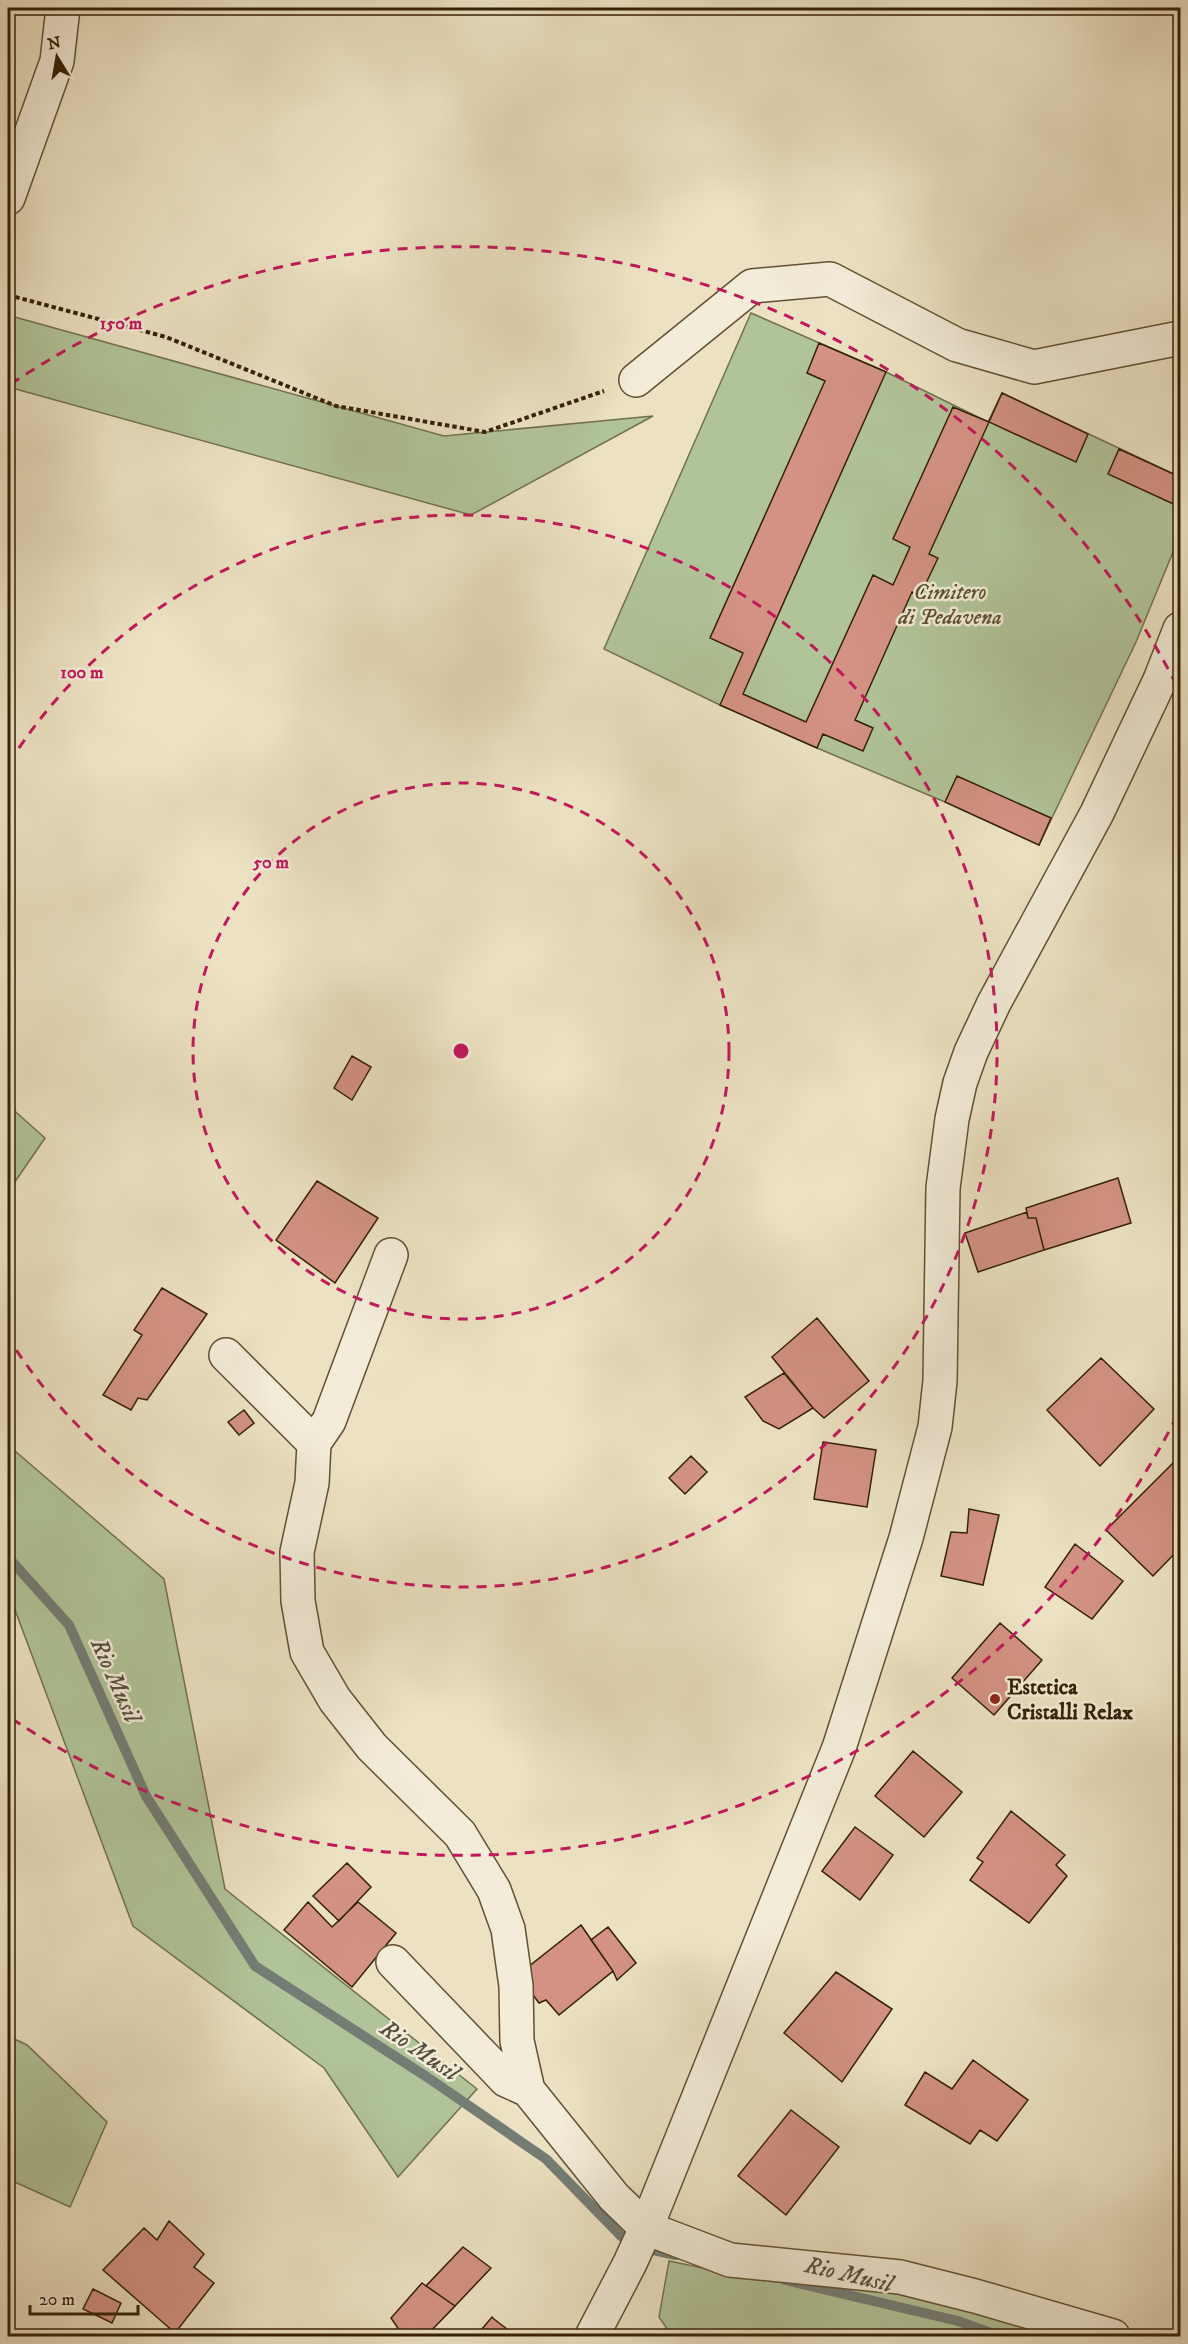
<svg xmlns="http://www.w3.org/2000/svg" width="1188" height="2344" font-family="'IM FELL DW Pica',serif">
<rect width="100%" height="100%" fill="#ece2c3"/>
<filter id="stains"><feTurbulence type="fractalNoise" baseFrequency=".00333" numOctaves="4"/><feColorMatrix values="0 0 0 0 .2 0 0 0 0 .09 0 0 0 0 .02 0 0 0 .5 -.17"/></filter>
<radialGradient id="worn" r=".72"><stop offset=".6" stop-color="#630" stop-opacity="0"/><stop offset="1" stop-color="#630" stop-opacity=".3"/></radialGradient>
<path fill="#b1c499" stroke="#72724f" stroke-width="1.5" d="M 751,313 L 886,372 L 988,422 L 1002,393 L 1180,477 L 1180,535 L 1136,642 L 1039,845 L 945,802 L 817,748 L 720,705 L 604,649 Z
M 11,316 L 444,436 L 653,416 L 471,515 L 8,387 L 8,329 Z
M 8,1105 L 45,1138 L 8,1192 Z
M 8,1445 L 164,1579 L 225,1889 L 477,2089 L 398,2177 L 324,2068 L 133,1926 L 8,1591 Z
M 8,2036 L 27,2045 L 107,2122 L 70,2207 L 8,2179 Z
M 669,2261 L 717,2271 L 914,2287 L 1093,2336 L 672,2336 L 659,2317 Z"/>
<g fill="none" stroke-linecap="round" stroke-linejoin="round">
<path stroke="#747d75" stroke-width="10" d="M 8,1557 L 69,1625 L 146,1796 L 255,1966 L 427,2077 L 546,2159 L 621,2236 L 644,2248 L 676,2255
M 785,2280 L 958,2321 L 999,2336"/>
</g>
<path fill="#d39283" stroke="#342005" stroke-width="1.5" d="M 819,343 L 886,372 L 743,694 L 806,722 L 873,575 L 893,585 L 910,547 L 893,539 L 953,407 L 989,422 L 929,554 L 938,558 L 937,560 L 920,596 L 912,592 L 855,720 L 873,728 L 863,751 L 823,734 L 817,748 L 720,705 L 743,653 L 710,638 L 825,381 L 807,373 Z
M 1002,393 L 1088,434 L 1076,462 L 989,422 Z
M 1119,449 L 1180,477 L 1180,507 L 1108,474 Z
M 957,776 L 1051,818 L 1039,845 L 945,802 Z
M 352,1056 L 371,1067 L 352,1100 L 334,1088 Z
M 1118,1178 L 1131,1223 L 1044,1250 L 1036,1218 L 1028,1218 L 1026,1208 Z
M 317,1181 L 378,1218 L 335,1283 L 276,1240 Z
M 1027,1212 L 1028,1218 L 1036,1218 L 1044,1250 L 978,1272 L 965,1233 Z
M 162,1288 L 207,1314 L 147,1400 L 138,1398 L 131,1410 L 103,1395 L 142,1335 L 134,1330 Z
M 817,1318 L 869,1381 L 824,1418 L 813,1408 L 772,1357 Z
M 1101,1358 L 1154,1409 L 1100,1466 L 1047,1410 Z
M 784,1373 L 813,1408 L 779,1429 L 763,1421 L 745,1397 Z
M 244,1410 L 254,1423 L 239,1435 L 228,1422 Z
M 823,1442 L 876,1450 L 867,1507 L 814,1499 Z
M 691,1456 L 707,1472 L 685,1494 L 669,1478 Z
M 1180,1456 L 1180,1548 L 1153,1576 L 1106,1530 Z
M 969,1509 L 999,1515 L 983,1585 L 941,1576 L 951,1532 L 967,1533 Z
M 1075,1544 L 1123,1581 L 1092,1619 L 1045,1587 Z
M 1000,1623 L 1042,1660 L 994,1715 L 952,1678 Z
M 913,1751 L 962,1792 L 924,1837 L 875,1796 Z
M 1011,1811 L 1065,1855 L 1056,1865 L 1067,1876 L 1029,1923 L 970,1880 L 983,1862 L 977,1858 Z
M 855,1827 L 893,1855 L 860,1900 L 822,1871 Z
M 347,1863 L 371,1887 L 339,1921 L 313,1896 Z
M 308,1902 L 332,1927 L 358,1902 L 396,1933 L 352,1987 L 284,1930 Z
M 581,1925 L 613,1971 L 559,2015 L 546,2000 L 539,2003 L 518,1975 Z
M 608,1927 L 636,1963 L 617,1980 L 613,1971 L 591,1940 Z
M 836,1972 L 892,2009 L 842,2082 L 784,2033 Z
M 973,2060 L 1028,2100 L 997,2141 L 980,2130 L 970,2144 L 905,2105 L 925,2072 L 952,2089 Z
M 791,2110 L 839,2147 L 786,2215 L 738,2176 Z
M 169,2221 L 204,2254 L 194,2267 L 214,2283 L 175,2333 L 103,2270 L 144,2228 L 157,2240 Z
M 463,2247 L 491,2268 L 455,2306 L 426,2286 Z
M 422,2283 L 455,2306 L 426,2336 L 399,2336 L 402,2334 L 391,2318 Z
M 93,2289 L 121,2303 L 112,2323 L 83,2309 Z
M 492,2317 L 494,2319 L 516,2336 L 476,2336 Z"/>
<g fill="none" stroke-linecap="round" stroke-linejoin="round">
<defs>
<path id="minor" d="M 636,380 L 752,286 L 830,279 L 957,345 L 1034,367 L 1180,338
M 391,1255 L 329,1421 L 314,1443 L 312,1483 L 297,1552 L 298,1601 L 307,1652 L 335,1700 L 372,1747 L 460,1834 L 494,1890 L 508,1929 L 516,1986 L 517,2041 L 528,2090 L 614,2197 L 646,2228 L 730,2260 L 900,2277 L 975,2296 L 1113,2336
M 226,1355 L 314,1443
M 393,1962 L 506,2080 L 528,2090"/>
<path id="tertiary" d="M 8,198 L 57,61 L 63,8
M 592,2336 L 630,2263 L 646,2228 L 839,1748 L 906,1538 L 935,1427 L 940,1381 L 943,1188 L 952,1119 L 960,1083 L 971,1052 L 994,1003 L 1097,813 L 1160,680 L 1180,629"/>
</defs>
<use href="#minor" stroke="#625034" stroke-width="36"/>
<use href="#tertiary" stroke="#625034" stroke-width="36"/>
<path stroke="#342005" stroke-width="4" stroke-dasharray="4.5 3" stroke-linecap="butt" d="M 8,295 L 166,337 L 336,406 L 485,432 L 604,391"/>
<use href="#minor" stroke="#f3ecd8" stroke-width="33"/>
<use href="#tertiary" stroke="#f3ecd8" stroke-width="33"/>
</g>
<g fill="none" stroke="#c2185b" stroke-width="3" stroke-dasharray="10 8">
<circle cx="461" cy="1051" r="268"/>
<path d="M9 763A536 536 0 1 1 9 1339"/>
<path d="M1177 1416A804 804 0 0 1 11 1718M11 384A804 804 0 0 1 1177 686"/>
</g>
<circle fill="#8f2418" stroke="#f3ecd8" stroke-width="2" cx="995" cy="1699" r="6"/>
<g text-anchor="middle" stroke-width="5" stroke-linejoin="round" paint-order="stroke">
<g font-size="22" font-style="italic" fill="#5a5131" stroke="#f3ecd8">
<text x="950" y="599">Cimitero<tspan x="950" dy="25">di Pedavena</tspan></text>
</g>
<g font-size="22" font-weight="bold" fill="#342005" stroke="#f3ecd8" text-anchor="start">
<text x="1007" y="1694">Estetica<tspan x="1007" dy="25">Cristalli Relax</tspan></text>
</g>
<g font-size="24" font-style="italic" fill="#544e3d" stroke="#f3ecd8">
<text transform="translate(116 1680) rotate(66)" y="8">Rio Musil</text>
<text transform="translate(420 2050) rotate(34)" y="8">Rio Musil</text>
<text transform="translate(849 2274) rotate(13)" y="8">Rio Musil</text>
</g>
</g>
<circle cx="461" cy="1051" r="9" fill="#c2185b" stroke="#f3ecd8" stroke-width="3"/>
<g font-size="18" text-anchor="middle" font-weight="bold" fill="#c2185b" stroke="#f3ecd8" stroke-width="5" stroke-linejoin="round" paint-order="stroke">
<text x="121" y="329">150 m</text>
<text x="82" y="678">100 m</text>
<text x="271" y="868">50 m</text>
</g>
<rect width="1188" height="2344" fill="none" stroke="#ece2c3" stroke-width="30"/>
<rect x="9" y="9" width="1170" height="2326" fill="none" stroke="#342005" stroke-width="3"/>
<rect x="15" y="15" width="1158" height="2314" fill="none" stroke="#342005" stroke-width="1.5"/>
<g transform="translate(57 57) rotate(349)" stroke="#f3ecd8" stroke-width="4.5" paint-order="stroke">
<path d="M0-4.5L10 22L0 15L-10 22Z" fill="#342005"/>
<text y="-9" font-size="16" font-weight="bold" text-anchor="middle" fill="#342005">N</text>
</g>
<path d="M30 2305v9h108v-9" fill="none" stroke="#342005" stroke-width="3"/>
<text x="39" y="2305" font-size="18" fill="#342005" stroke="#f3ecd8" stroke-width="4.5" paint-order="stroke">20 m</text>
<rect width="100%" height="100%" filter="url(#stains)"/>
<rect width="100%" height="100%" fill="url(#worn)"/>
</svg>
